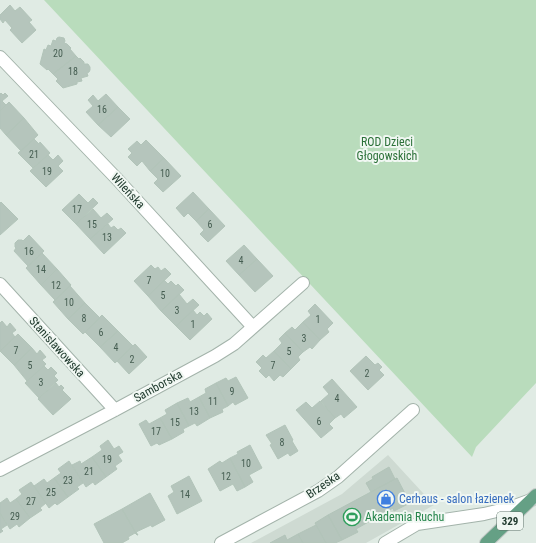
<svg xmlns="http://www.w3.org/2000/svg" width="536" height="543" font-family="'Roboto Condensed',sans-serif">
<rect width="100%" height="100%" fill="#e0ebe4"/>
<path fill="#cedad2" d="M 388,455 L 434,505 L 366,543 L 251,543 L 342,494 Z"/>
<path fill="#b9dcbc" d="M 44,0 L 536,0 L 536,383 L 476,447 L 472,457 Z"/>
<path fill="#b5c5bc" stroke="#b2c4b9" d="M 10,5 L 15,11 L 20,7 L 32,20 L 29,22 L 36,30 L 22,43 L 10,30 L 12,28 L 5,20 L 3,23 L 0,19 L 0,15 Z
M 59,37 L 64,38 L 65,41 L 64,43 L 67,44 L 71,48 L 70,49 L 76,56 L 53,74 L 48,69 L 47,70 L 40,64 L 44,49 L 46,50 L 48,45 L 51,46 L 53,40 L 56,41 L 57,38 Z
M 76,56 L 79,59 L 80,58 L 84,62 L 84,64 L 88,64 L 90,67 L 90,70 L 89,72 L 87,73 L 88,76 L 81,78 L 82,81 L 77,82 L 77,84 L 63,88 L 56,81 L 58,79 L 53,74 Z
M 1,93 L 3,95 L 5,93 L 8,96 L 2,101 L 6,105 L 0,111 L 0,94 Z
M 106,94 L 118,107 L 98,125 L 86,112 L 93,106 L 88,100 L 93,95 L 98,101 Z
M 9,102 L 24,118 L 6,135 L 0,128 L 0,111 Z
M 118,107 L 130,119 L 111,137 L 98,125 Z
M 24,118 L 38,135 L 21,151 L 6,135 Z
M 34,139 L 39,144 L 40,142 L 50,153 L 33,168 L 18,153 Z
M 146,140 L 164,158 L 150,171 L 142,161 L 137,166 L 128,157 L 132,153 L 128,149 L 137,141 L 141,145 Z
M 48,155 L 53,160 L 58,155 L 63,161 L 58,166 L 63,171 L 46,187 L 30,171 Z
M 164,158 L 181,176 L 163,192 L 154,183 L 158,179 L 150,171 Z
M 193,192 L 209,209 L 196,221 L 188,213 L 184,217 L 176,208 Z
M 79,194 L 88,203 L 93,198 L 98,203 L 76,224 L 62,210 Z
M 1,202 L 18,219 L 0,235 L 0,203 Z
M 93,209 L 101,218 L 107,213 L 113,219 L 90,239 L 76,224 Z
M 209,209 L 225,226 L 208,242 L 200,234 L 204,230 L 196,221 Z
M 108,224 L 111,228 L 114,226 L 118,230 L 121,228 L 126,233 L 104,254 L 90,239 Z
M 29,235 L 44,251 L 28,266 L 14,251 L 16,248 L 15,247 L 15,243 L 18,240 L 22,240 L 23,241 Z
M 244,245 L 257,259 L 239,275 L 226,261 Z
M 42,253 L 57,269 L 41,285 L 26,268 Z
M 257,259 L 273,276 L 255,292 L 239,275 Z
M 151,265 L 155,269 L 158,267 L 161,271 L 165,268 L 171,274 L 148,296 L 134,281 Z
M 57,269 L 71,285 L 55,300 L 41,285 Z
M 164,280 L 168,284 L 171,281 L 176,286 L 178,284 L 184,290 L 161,311 L 148,296 Z
M 70,286 L 85,303 L 68,319 L 53,302 Z
M 179,294 L 187,304 L 193,299 L 199,305 L 176,326 L 161,311 Z
M 85,303 L 100,318 L 83,334 L 68,319 Z
M 315,304 L 333,323 L 327,329 L 329,332 L 320,340 L 303,322 L 311,315 L 308,311 Z
M 193,310 L 197,315 L 200,312 L 204,316 L 207,313 L 212,319 L 190,340 L 176,326 Z
M 102,315 L 118,331 L 100,347 L 85,332 Z
M 2,321 L 7,327 L 10,323 L 16,330 L 12,333 L 15,337 L 0,351 L 0,323 Z
M 303,322 L 320,340 L 312,349 L 310,347 L 303,352 L 285,333 L 292,327 L 295,330 Z
M 118,331 L 133,346 L 115,363 L 100,347 Z
M 285,333 L 303,352 L 298,357 L 300,360 L 291,369 L 274,351 L 282,343 L 279,339 Z
M 18,334 L 32,348 L 14,365 L 0,351 Z
M 135,344 L 147,357 L 129,374 L 117,361 Z
M 32,348 L 37,354 L 40,350 L 46,357 L 42,360 L 46,364 L 27,381 L 14,365 Z
M 274,351 L 291,369 L 283,377 L 280,375 L 274,381 L 269,375 L 266,378 L 259,371 L 262,368 L 256,362 L 263,355 L 266,358 Z
M 366,356 L 375,365 L 378,363 L 382,367 L 379,370 L 384,375 L 368,390 L 350,371 Z
M 44,366 L 48,370 L 51,367 L 57,373 L 54,376 L 58,380 L 39,398 L 25,383 Z
M 236,377 L 248,398 L 235,405 L 233,402 L 228,406 L 216,383 L 226,378 L 228,381 Z
M 332,379 L 357,407 L 344,418 L 341,414 L 335,418 L 321,401 L 329,394 L 323,387 Z
M 56,383 L 59,387 L 61,385 L 64,388 L 62,390 L 71,399 L 53,415 L 38,399 Z
M 216,383 L 228,406 L 222,409 L 223,412 L 210,418 L 199,397 L 206,393 L 205,389 Z
M 199,397 L 210,418 L 197,426 L 195,423 L 189,426 L 177,403 L 188,398 L 190,402 Z
M 320,401 L 335,418 L 329,424 L 333,428 L 321,438 L 296,410 L 306,402 L 312,408 Z
M 177,403 L 189,426 L 183,429 L 184,432 L 172,439 L 160,418 L 167,414 L 165,410 Z
M 160,418 L 172,439 L 159,445 L 157,443 L 151,446 L 139,424 L 146,420 L 149,424 Z
M 285,425 L 293,440 L 292,441 L 298,451 L 290,456 L 288,453 L 278,459 L 270,445 L 272,444 L 266,435 Z
M 108,440 L 114,449 L 119,446 L 123,452 L 118,455 L 122,461 L 115,466 L 117,469 L 106,477 L 92,457 L 102,450 L 100,446 Z
M 250,445 L 262,468 L 249,475 L 253,482 L 245,487 L 230,458 L 238,454 L 237,452 Z
M 92,457 L 106,477 L 95,485 L 93,482 L 86,487 L 72,465 L 80,461 L 81,464 Z
M 230,458 L 245,487 L 237,491 L 233,484 L 220,491 L 208,469 L 220,461 L 222,463 Z
M 69,461 L 83,483 L 77,487 L 79,489 L 68,497 L 54,478 L 61,473 L 58,469 Z
M 389,467 L 395,479 L 371,492 L 366,483 L 373,479 L 372,477 Z
M 189,476 L 202,501 L 177,514 L 168,496 L 174,492 L 171,486 Z
M 54,478 L 68,497 L 57,505 L 55,503 L 49,508 L 34,486 L 44,479 L 47,483 Z
M 397,478 L 410,503 L 394,511 L 393,508 L 356,529 L 358,532 L 342,540 L 328,515 Z
M 31,482 L 46,503 L 40,508 L 42,510 L 30,518 L 16,499 L 22,494 L 19,490 Z
M 150,493 L 165,520 L 152,527 L 151,525 L 136,532 L 138,535 L 137,535 L 122,509 Z
M 7,498 L 10,503 L 16,499 L 30,518 L 19,527 L 17,524 L 10,529 L 0,513 L 0,503 Z
M 122,509 L 137,535 L 135,533 L 128,537 L 129,539 L 122,543 L 104,543 L 94,524 Z
M 0,513 L 7,525 L 1,529 L 3,531 L 0,533 Z
M 328,515 L 342,540 L 335,543 L 326,543 L 315,523 Z
M 316,525 L 326,543 L 303,543 L 298,534 Z
M 298,534 L 303,543 L 270,543 L 285,535 L 287,540 Z"/>
<g fill="none" stroke-linecap="round" stroke-linejoin="round">
<defs>
<path id="minor" d="M 0,57 L 117,179 L 253,327
M 0,284 L 115,410
M 0,470 L 115,410 L 215,356 L 234,344 L 303,283
M 221,543 L 318,491 L 338,477 L 413,410
M 385,543 L 417,524 L 484,514 L 509,508 L 531,500"/>
<path id="major" d="M 486,543 L 536,495"/>
</defs>
<use href="#minor" stroke="#a3b3aa" stroke-width="14"/>
<use href="#major" stroke="#c1c8c5" stroke-width="14"/>
<use href="#minor" stroke="#fff" stroke-width="12"/>
<use href="#major" stroke="#65a085" stroke-width="12"/>
</g>
<defs>
<symbol id="shop-ring" viewBox="-11 -11 22 22"><circle r="9.5" fill="#f0f7f2" stroke="#3f7fe0" stroke-width="1.5"/><path d="M-5-2.5h2.3a2.7 3.5 0 0 1 5.4 0H5L5.5 6h-11ZM-1.5-2.5h3a1.5 2.3 0 0 0-3 0Z" fill="#3f7fe0"/></symbol>
<symbol id="stadium-ring" viewBox="-11 -11 22 22"><circle r="9.5" fill="#f0f7f2" stroke="#2e9e5b" stroke-width="1.5"/><path d="M0-5a6.5 5 0 1 0 0 10a6.5 5 0 1 0 0-10ZM-3.5-1.8h7v3.6h-7Z" fill="#2e9e5b"/></symbol>
</defs>
<g fill-rule="evenodd">
<use href="#shop-ring" x="376" y="489" width="20" height="20"/>
<use href="#stadium-ring" x="342" y="507" width="20" height="20"/>
</g>
<g text-anchor="middle" stroke-width="4" stroke-linejoin="round" paint-order="stroke">
<g font-size="10" fill="#465e52">
<text x="58" y="57">20</text>
<text x="73" y="75">18</text>
<text x="102" y="113">16</text>
<text x="34" y="158">21</text>
<text x="47" y="175">19</text>
<text x="165" y="177">10</text>
<text x="77" y="213">17</text>
<text x="92" y="228">15</text>
<text x="210" y="228">6</text>
<text x="107" y="241">13</text>
<text x="29" y="255">16</text>
<text x="241" y="264">4</text>
<text x="41" y="273">14</text>
<text x="149" y="284">7</text>
<text x="56" y="289">12</text>
<text x="163" y="299">5</text>
<text x="69" y="306">10</text>
<text x="177" y="314">3</text>
<text x="84" y="322">8</text>
<text x="318" y="323">1</text>
<text x="193" y="328">1</text>
<text x="101" y="336">6</text>
<text x="304" y="342">3</text>
<text x="116" y="351">4</text>
<text x="16" y="354">7</text>
<text x="289" y="355">5</text>
<text x="132" y="363">2</text>
<text x="30" y="369">5</text>
<text x="273" y="369">7</text>
<text x="367" y="377">2</text>
<text x="41" y="386">3</text>
<text x="232" y="395">9</text>
<text x="337" y="402">4</text>
<text x="213" y="405">11</text>
<text x="194" y="415">13</text>
<text x="319" y="425">6</text>
<text x="175" y="426">15</text>
<text x="156" y="435">17</text>
<text x="282" y="446">8</text>
<text x="107" y="463">19</text>
<text x="246" y="467">10</text>
<text x="89" y="475">21</text>
<text x="226" y="480">12</text>
<text x="68" y="484">23</text>
<text x="51" y="496">25</text>
<text x="185" y="498">14</text>
<text x="31" y="505">27</text>
<text x="15" y="520">29</text>
</g>
<rect fill="#f0f7f2" stroke="#5f736a" stroke-width="1" x="497" y="512" width="26" height="18" rx="3"/>
<g font-size="11" font-weight="bold" fill="#213b2f">
<text x="510" y="525">329</text>
</g>
<g font-size="12" fill="#2c7139" stroke="#f0f7f2">
<text x="387" y="146">ROD Dzieci<tspan x="387" dy="14">Głogowskich</tspan></text>
</g>
<g font-size="12" fill="#213b2f" stroke="#f0f7f2">
<text transform="translate(128 191) rotate(47)" y="4">Wileńska</text>
<text transform="translate(57 347) rotate(48)" y="4">Stanisławowska</text>
<text transform="translate(158 386) rotate(-29)" y="4">Samborska</text>
<text transform="translate(323 485) rotate(-34)" y="4">Brzeska</text>
</g>
<g font-size="12" fill="#366cbe" stroke="#f0f7f2" text-anchor="start">
<text x="399" y="503">Cerhaus - salon łazienek</text>
</g>
<g font-size="12" fill="#27864d" stroke="#f0f7f2" text-anchor="start">
<text x="365" y="521">Akademia Ruchu</text>
</g>
</g>
</svg>
